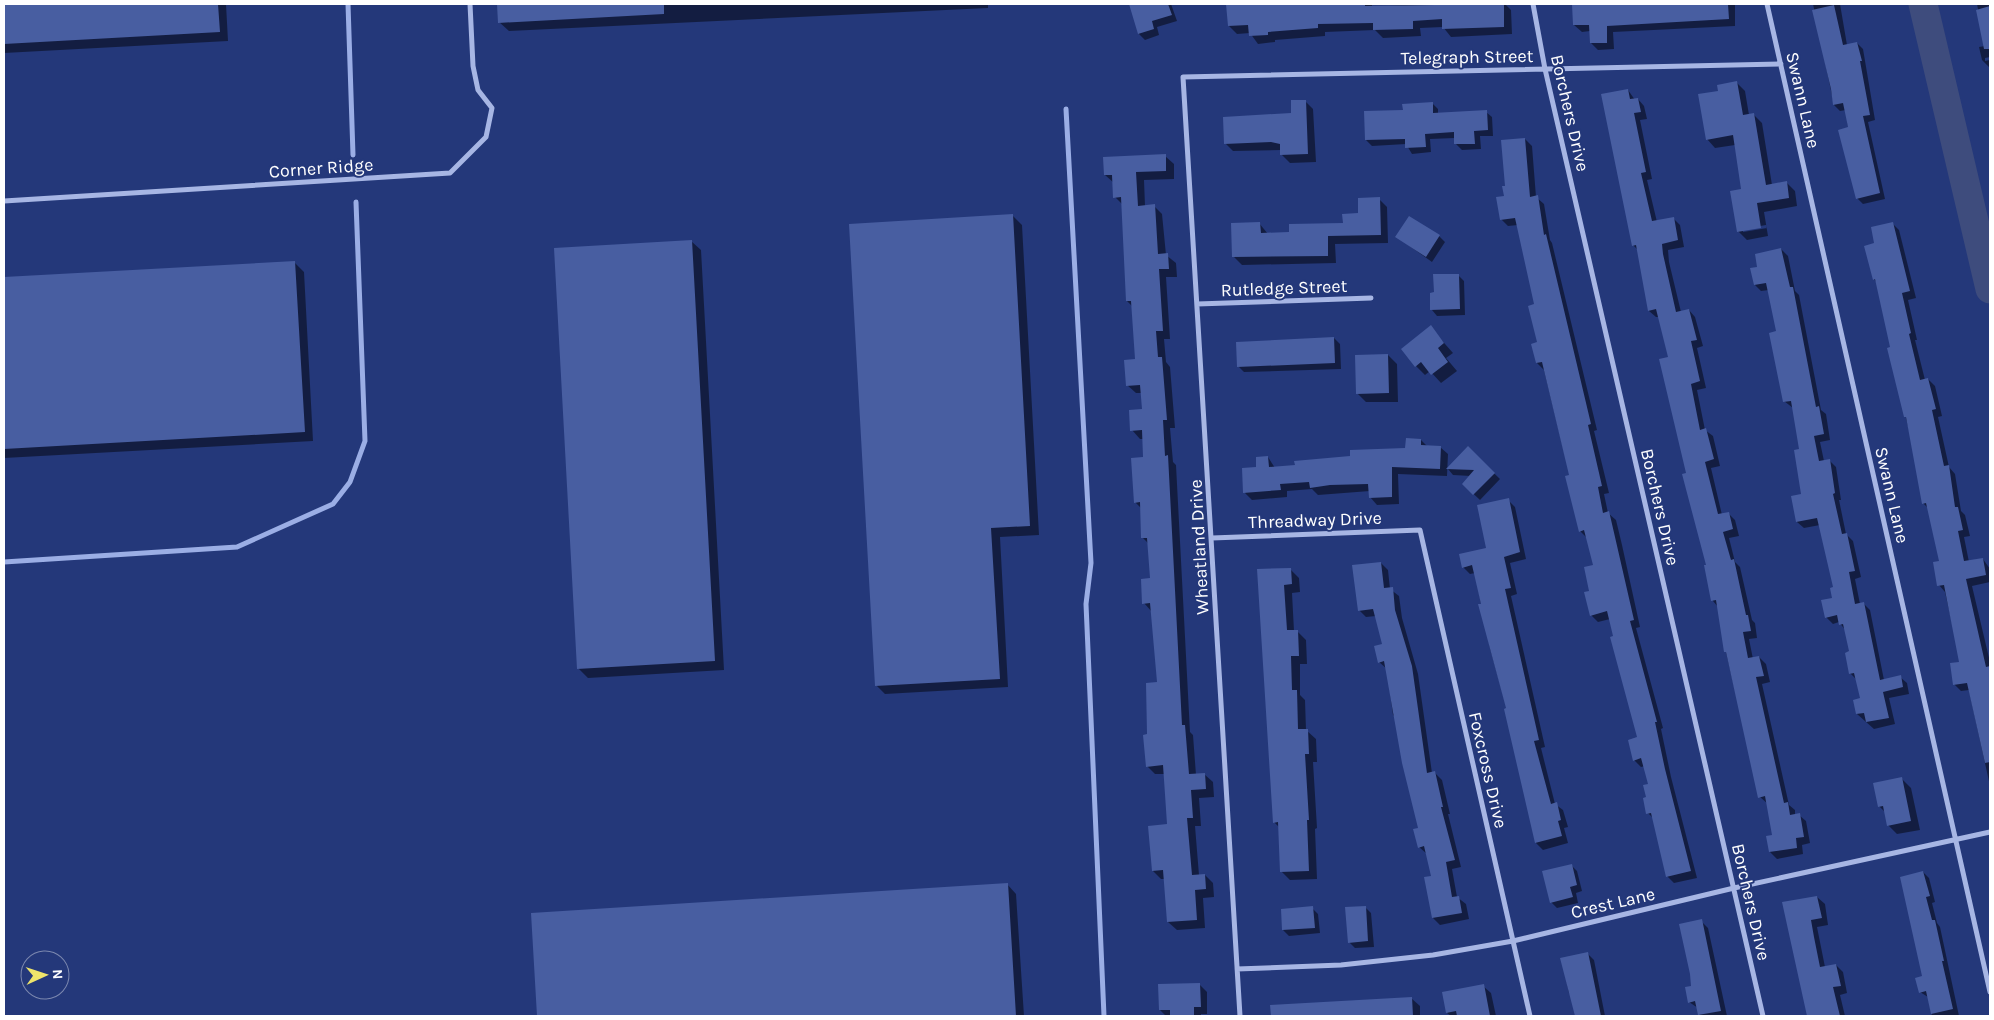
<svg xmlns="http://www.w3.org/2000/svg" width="1994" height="1020" font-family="Karla,sans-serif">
<rect width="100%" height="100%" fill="#24387a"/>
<path fill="#0007" fill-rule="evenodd" d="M 4,4 L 226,4 L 228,41 L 4,53 Z
M 498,4 L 988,4 L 988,8 L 509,31 L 499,22 Z
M 1138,4 L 1171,4 L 1177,21 L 1157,27 L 1159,35 L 1145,40 L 1139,34 L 1131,6 Z
M 1227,4 L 1372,4 L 1372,7 L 1422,4 L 1505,4 L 1511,10 L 1512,34 L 1451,37 L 1443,27 L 1420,28 L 1421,36 L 1383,38 L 1375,30 L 1325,32 L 1325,36 L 1275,40 L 1275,42 L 1258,44 L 1250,33 L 1237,34 L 1229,26 Z
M 1574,4 L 1735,4 L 1735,26 L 1613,32 L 1614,49 L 1598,50 L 1591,43 L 1590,31 L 1582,32 L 1574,25 Z
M 1813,4 L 1840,4 L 1847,45 L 1857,43 L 1863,49 L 1875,120 L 1868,122 L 1885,199 L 1863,204 L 1857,198 L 1846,110 L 1840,111 L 1834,105 Z
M 1977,4 L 1990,4 L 1990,57 L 1985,58 L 1985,61 L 1990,60 L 1989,67 L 1982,60 L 1979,47 L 1985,46 Z
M 1737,83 L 1745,91 L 1749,115 L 1753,114 L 1762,123 L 1772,185 L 1786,182 L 1795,191 L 1797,206 L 1764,212 L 1768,236 L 1747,240 L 1738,231 L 1743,190 L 1735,145 L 1715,148 L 1707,139 L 1719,92 ZM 1766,225 L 1767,228 L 1743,232 L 1743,229 Z
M 1628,90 L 1635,100 L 1638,99 L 1644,106 L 1647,119 L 1640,120 L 1652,179 L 1647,180 L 1657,222 L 1673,218 L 1680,225 L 1684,247 L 1668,250 L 1669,262 L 1681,312 L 1689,310 L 1695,317 L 1703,346 L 1697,348 L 1706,388 L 1697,390 L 1705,430 L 1713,436 L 1720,466 L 1711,468 L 1722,515 L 1728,513 L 1735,520 L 1739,536 L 1729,538 L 1735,562 L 1740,567 L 1752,620 L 1755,623 L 1757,638 L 1749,639 L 1753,659 L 1759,657 L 1766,664 L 1770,682 L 1762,684 L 1789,805 L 1795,810 L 1795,815 L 1799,815 L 1806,821 L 1810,843 L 1802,845 L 1803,854 L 1777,859 L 1770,852 L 1768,837 L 1773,836 L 1768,804 L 1760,797 L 1726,652 L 1718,607 L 1713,601 L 1705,566 L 1708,566 L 1687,474 L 1669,358 L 1659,317 L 1656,317 L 1649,311 L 1638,250 L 1633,245 Z
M 1305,101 L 1313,109 L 1316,162 L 1290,163 L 1282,155 L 1281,150 L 1233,151 L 1225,143 L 1292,114 Z
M 1432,103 L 1438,109 L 1438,114 L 1486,112 L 1492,117 L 1493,136 L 1480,136 L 1481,149 L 1462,150 L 1456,144 L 1455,138 L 1430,139 L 1431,152 L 1412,154 L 1406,144 L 1372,146 L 1366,140 L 1404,111 Z
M 1525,139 L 1532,146 L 1536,197 L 1544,204 L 1550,240 L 1552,243 L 1597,430 L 1594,431 L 1609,493 L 1604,494 L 1608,513 L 1616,520 L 1622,545 L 1640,627 L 1636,628 L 1663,728 L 1661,729 L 1671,777 L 1697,878 L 1674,883 L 1667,876 L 1654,819 L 1648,813 L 1649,785 L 1645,766 L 1641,767 L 1634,760 L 1638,738 L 1610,619 L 1598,622 L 1591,615 L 1594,566 L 1588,539 L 1580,531 L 1570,476 L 1544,370 L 1537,363 L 1539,343 L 1536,305 L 1518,225 L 1508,226 L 1501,219 L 1506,187 Z
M 1165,156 L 1174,164 L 1174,179 L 1144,180 L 1145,206 L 1154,206 L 1162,214 L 1166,255 L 1176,263 L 1177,277 L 1166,277 L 1170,339 L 1164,339 L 1166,362 L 1170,367 L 1175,428 L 1170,428 L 1173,462 L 1176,465 L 1190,732 L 1193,735 L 1196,775 L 1204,774 L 1213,782 L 1214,797 L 1199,798 L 1201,826 L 1195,826 L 1199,875 L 1205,875 L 1213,883 L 1214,897 L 1203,898 L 1205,928 L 1177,930 L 1168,922 L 1165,879 L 1161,879 L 1153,871 L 1168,825 L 1165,774 L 1155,774 L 1147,766 L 1149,736 L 1158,684 L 1152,612 L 1144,603 L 1151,580 L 1149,544 L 1143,538 L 1142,509 L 1135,502 L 1145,458 L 1143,439 L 1140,439 L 1132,430 L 1144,410 L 1142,393 L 1136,393 L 1127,385 L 1136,360 L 1132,306 L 1127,301 L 1123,205 L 1115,197 L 1114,183 L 1105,175 Z
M 1379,199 L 1387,207 L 1388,243 L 1335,244 L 1336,263 L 1242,265 L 1234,257 L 1259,223 L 1268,234 L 1290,233 L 1344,224 Z
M 1013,216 L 1022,225 L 1039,535 L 1000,537 L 1008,687 L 885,694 L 876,685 Z
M 1892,223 L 1899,230 L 1916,298 L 1908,300 L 1917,340 L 1915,340 L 1925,380 L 1928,379 L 1935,386 L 1942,416 L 1938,417 L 1949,467 L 1955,474 L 1961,511 L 1965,515 L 1970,536 L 1964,537 L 1969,562 L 1983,559 L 1990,569 L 1990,582 L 1972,586 L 1990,662 L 1990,786 L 1969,690 L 1961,691 L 1954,684 L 1961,663 L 1945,592 L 1939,585 L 1940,562 L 1929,509 L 1923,503 L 1915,455 L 1889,348 L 1892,348 L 1877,283 L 1874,279 L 1876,244 Z
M 1439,236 L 1445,242 L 1432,262 L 1397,237 Z
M 691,241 L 701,250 L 724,670 L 588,678 L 578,668 Z
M 1781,249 L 1788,256 L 1795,291 L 1799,295 L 1821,410 L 1826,414 L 1830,440 L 1820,442 L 1824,461 L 1829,460 L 1836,467 L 1841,500 L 1839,500 L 1846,534 L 1853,541 L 1861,577 L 1855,579 L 1860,604 L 1863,603 L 1870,610 L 1884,680 L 1900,677 L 1907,683 L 1909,694 L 1889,698 L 1895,724 L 1874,729 L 1857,714 L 1861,699 L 1857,680 L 1850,673 L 1851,652 L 1846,631 L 1839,622 L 1833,624 L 1826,617 L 1834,598 L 1834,588 L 1820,525 L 1804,528 L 1797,522 L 1792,497 L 1802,495 L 1801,450 L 1793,408 L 1784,401 L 1777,332 L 1769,290 L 1761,291 L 1755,285 L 1759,268 Z
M 295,263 L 304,272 L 313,441 L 4,458 L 4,278 Z
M 1458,275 L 1464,281 L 1465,315 L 1437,316 L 1432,310 L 1435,294 Z
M 1430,327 L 1453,353 L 1446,358 L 1457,371 L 1441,383 L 1430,371 L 1425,375 L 1416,366 Z
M 1334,338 L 1340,344 L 1341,369 L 1244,372 L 1238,366 Z
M 1388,355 L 1397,364 L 1398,402 L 1366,402 L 1357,393 Z
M 1421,440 L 1427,446 L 1440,447 L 1448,454 L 1447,476 L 1398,474 L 1399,504 L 1377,505 L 1370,497 L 1370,491 L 1318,495 L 1312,489 L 1287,491 L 1287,497 L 1252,500 L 1245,493 L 1258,468 L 1268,457 L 1275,468 L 1296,466 L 1406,449 Z
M 1468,448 L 1500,479 L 1480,500 L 1463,484 L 1471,476 L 1453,475 L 1448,469 Z
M 1508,500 L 1515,507 L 1526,559 L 1510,563 L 1517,594 L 1511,596 L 1545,747 L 1541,748 L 1555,804 L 1563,810 L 1568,827 L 1564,828 L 1568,843 L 1543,850 L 1536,843 L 1507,709 L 1490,648 L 1475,573 L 1470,574 L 1463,567 L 1488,549 Z
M 1381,563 L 1388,570 L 1390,589 L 1399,596 L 1402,618 L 1418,674 L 1432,773 L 1435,773 L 1442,780 L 1450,814 L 1448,814 L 1461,867 L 1452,869 L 1457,897 L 1466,904 L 1469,919 L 1440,925 L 1433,918 L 1426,878 L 1433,877 L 1427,854 L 1419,847 L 1420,829 L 1397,718 L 1393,715 L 1387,669 L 1379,662 L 1384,644 L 1376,616 L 1366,617 L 1359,610 Z
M 1290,569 L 1299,578 L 1300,592 L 1292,593 L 1294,631 L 1297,631 L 1306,640 L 1307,664 L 1300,664 L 1300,695 L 1305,700 L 1306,730 L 1316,739 L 1317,762 L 1313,762 L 1317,828 L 1315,829 L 1317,879 L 1290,880 L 1281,871 L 1280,828 L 1274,822 L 1259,571 Z
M 1902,779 L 1911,788 L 1920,830 L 1897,834 L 1888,825 L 1886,813 L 1879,806 Z
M 1571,865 L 1577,871 L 1582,891 L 1576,893 L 1578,903 L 1557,908 L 1551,902 Z
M 1923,872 L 1929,878 L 1935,902 L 1932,903 L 1937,923 L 1940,927 L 1959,1016 L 1932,1016 L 1928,997 L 1920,992 L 1924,977 Z
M 1007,884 L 1016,894 L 1024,1016 L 539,1016 L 532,914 Z
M 1817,897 L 1825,904 L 1828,925 L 1817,927 L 1825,967 L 1836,965 L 1843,972 L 1847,993 L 1840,995 L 1845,1016 L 1809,1016 L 1805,1002 L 1783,903 Z
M 1365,907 L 1371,913 L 1374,947 L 1355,948 L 1349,942 Z
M 1312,908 L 1318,914 L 1320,933 L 1289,936 L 1283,930 Z
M 1701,921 L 1708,928 L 1727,1016 L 1700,1016 L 1698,1008 L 1689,1002 Z
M 1588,954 L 1594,960 L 1605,1016 L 1576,1016 L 1572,996 L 1569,993 L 1562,959 Z
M 1199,984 L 1207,992 L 1207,1014 L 1201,1014 L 1201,1016 L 1166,1016 L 1160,1010 Z
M 1483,986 L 1491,993 L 1496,1016 L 1451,1016 L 1447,1013 Z
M 1411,998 L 1420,1006 L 1420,1016 L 1278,1016 L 1277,1006 Z"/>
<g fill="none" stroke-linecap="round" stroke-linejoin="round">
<path stroke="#9baee5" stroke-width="5" d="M 348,4 L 353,155
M 1066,109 L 1091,563 L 1086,604 L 1104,1016
M 4,562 L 237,547 L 333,504 L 350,482 L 365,441 L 356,202"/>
<path stroke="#3e4c7d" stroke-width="29" d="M 1923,4 L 1990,289"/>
</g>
<path fill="#485ea1" d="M 4,4 L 218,4 L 220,32 L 4,44 Z
M 497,4 L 664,4 L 664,14 L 498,23 Z
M 1129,4 L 1168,4 L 1172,15 L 1152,21 L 1154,29 L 1138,34 Z
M 1226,4 L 1365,4 L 1365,6 L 1504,4 L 1504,27 L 1442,29 L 1442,19 L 1413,21 L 1413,29 L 1373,30 L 1373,23 L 1318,24 L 1318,28 L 1268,32 L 1268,35 L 1249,36 L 1248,25 L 1228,26 Z
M 1572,4 L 1728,4 L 1729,19 L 1607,26 L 1607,43 L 1590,43 L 1589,25 L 1573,25 Z
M 1834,5 L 1843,45 L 1857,42 L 1862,61 L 1860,61 L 1870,115 L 1863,116 L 1880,193 L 1856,199 L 1838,130 L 1848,127 L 1843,103 L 1833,105 L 1831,89 L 1812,10 Z
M 1990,6 L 1990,49 L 1984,49 L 1976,10 Z
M 1737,81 L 1743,115 L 1754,113 L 1766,185 L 1787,181 L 1789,198 L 1757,203 L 1761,228 L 1737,232 L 1730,191 L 1741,189 L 1733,135 L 1706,140 L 1698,94 L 1718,91 L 1717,85 Z
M 1628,89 L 1630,99 L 1638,98 L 1641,112 L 1634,113 L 1646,172 L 1641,173 L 1652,221 L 1674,217 L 1678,240 L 1662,244 L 1663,254 L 1676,312 L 1689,309 L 1697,340 L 1691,341 L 1700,381 L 1691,384 L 1700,430 L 1706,428 L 1714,459 L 1705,462 L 1718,514 L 1729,512 L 1733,529 L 1723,532 L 1731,560 L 1734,559 L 1746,615 L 1748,615 L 1751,631 L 1743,632 L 1748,658 L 1759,656 L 1764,676 L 1756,677 L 1784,803 L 1788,802 L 1790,815 L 1800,813 L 1804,837 L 1796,838 L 1797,848 L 1769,852 L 1766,836 L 1772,835 L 1765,796 L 1758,798 L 1726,652 L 1724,652 L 1716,600 L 1711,601 L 1704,565 L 1706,565 L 1682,474 L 1686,473 L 1659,359 L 1668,357 L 1656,309 L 1648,311 L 1636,245 L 1632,246 L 1601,94 Z
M 1291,100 L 1306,100 L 1308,154 L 1280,155 L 1280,144 L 1271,142 L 1224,144 L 1223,117 L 1291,113 Z
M 1433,102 L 1433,113 L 1487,110 L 1488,130 L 1474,131 L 1475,144 L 1454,144 L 1454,132 L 1425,134 L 1426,147 L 1405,148 L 1405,139 L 1365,140 L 1364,111 L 1403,110 L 1402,104 Z
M 1525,138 L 1530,197 L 1538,195 L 1544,235 L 1546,234 L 1591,424 L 1588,425 L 1602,486 L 1598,487 L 1603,513 L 1609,511 L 1615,537 L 1634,620 L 1630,621 L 1657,722 L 1655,722 L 1665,769 L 1691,871 L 1666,877 L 1651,813 L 1646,814 L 1643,798 L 1646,797 L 1643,785 L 1648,784 L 1641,758 L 1633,761 L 1628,740 L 1637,737 L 1610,637 L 1613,636 L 1607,611 L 1590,616 L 1584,592 L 1589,591 L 1584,567 L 1593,565 L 1584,530 L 1579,532 L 1565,476 L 1569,475 L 1542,362 L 1536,363 L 1531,344 L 1537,342 L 1528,306 L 1534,304 L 1515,218 L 1500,220 L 1496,197 L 1504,196 L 1502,186 L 1505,186 L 1501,140 Z
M 1166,154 L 1166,171 L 1136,172 L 1138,206 L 1155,204 L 1158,254 L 1168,253 L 1169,269 L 1159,269 L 1163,331 L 1156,331 L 1158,357 L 1162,357 L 1167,420 L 1163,420 L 1165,456 L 1168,455 L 1182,725 L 1185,725 L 1189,774 L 1205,773 L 1206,789 L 1191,790 L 1193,818 L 1187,818 L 1192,875 L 1205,874 L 1206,889 L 1195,890 L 1197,920 L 1167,922 L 1163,870 L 1152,871 L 1148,826 L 1167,824 L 1163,765 L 1146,767 L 1143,735 L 1147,734 L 1146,683 L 1157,682 L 1150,603 L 1142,604 L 1141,579 L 1150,578 L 1147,538 L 1141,538 L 1140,502 L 1134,503 L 1131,458 L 1143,457 L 1142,430 L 1130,431 L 1129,410 L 1142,409 L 1140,385 L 1126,386 L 1124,360 L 1135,359 L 1131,301 L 1126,301 L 1121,197 L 1113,198 L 1112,175 L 1104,175 L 1103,157 Z
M 1380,197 L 1381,235 L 1328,236 L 1328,256 L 1232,257 L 1231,223 L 1260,222 L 1261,233 L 1289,232 L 1289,224 L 1343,223 L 1342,214 L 1358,213 L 1358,198 Z
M 1013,214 L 1030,526 L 991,528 L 1000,679 L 875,686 L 849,224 Z
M 1409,216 L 1440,235 L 1426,257 L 1395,237 Z
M 1893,222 L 1910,291 L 1902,293 L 1911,333 L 1909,334 L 1920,380 L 1928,378 L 1936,409 L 1932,410 L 1944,466 L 1949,465 L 1955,507 L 1958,507 L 1963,530 L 1958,531 L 1964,561 L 1983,558 L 1986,575 L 1966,579 L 1986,667 L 1990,666 L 1990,762 L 1985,763 L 1967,683 L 1953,685 L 1950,663 L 1959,662 L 1944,585 L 1937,586 L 1933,562 L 1939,561 L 1926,503 L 1922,504 L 1906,417 L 1904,417 L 1887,348 L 1890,347 L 1875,279 L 1873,280 L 1864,246 L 1874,243 L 1871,227 Z
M 692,240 L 715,661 L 577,669 L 554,248 Z
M 1781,248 L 1790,287 L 1793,287 L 1816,407 L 1819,406 L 1824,434 L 1814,436 L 1819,461 L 1830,459 L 1835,493 L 1833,494 L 1842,534 L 1847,533 L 1855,571 L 1849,572 L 1855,604 L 1864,602 L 1880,680 L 1901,675 L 1903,687 L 1883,692 L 1889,718 L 1866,722 L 1864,713 L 1856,714 L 1853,700 L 1860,698 L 1854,673 L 1849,674 L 1845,653 L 1849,651 L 1843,624 L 1839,625 L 1837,615 L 1825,618 L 1821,600 L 1832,598 L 1830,588 L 1833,587 L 1817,518 L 1796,522 L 1791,496 L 1801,494 L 1794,450 L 1799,449 L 1791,401 L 1783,402 L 1769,333 L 1776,331 L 1766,283 L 1754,285 L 1750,268 L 1757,267 L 1755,254 Z
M 295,261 L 305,432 L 4,449 L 4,277 Z
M 1433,274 L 1459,274 L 1460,309 L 1430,310 L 1430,293 L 1434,292 Z
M 1431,325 L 1444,343 L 1438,348 L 1448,362 L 1431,375 L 1421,362 L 1415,367 L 1401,349 Z
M 1334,337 L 1335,363 L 1237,367 L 1236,342 Z
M 1388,354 L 1389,393 L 1356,394 L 1355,355 Z
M 1406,438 L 1421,439 L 1421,445 L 1441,446 L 1440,469 L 1392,467 L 1392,497 L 1369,498 L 1368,484 L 1330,485 L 1310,488 L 1309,482 L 1280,484 L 1281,490 L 1243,493 L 1242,468 L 1256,467 L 1256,457 L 1268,456 L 1269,467 L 1295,465 L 1294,461 L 1350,456 L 1350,450 L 1405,448 Z
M 1468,446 L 1495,473 L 1473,495 L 1462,484 L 1474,470 L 1446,469 Z
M 1509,498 L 1520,552 L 1504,557 L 1511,588 L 1505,589 L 1539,740 L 1534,741 L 1551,804 L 1557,802 L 1561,820 L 1558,821 L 1562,836 L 1535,843 L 1504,709 L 1506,708 L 1478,604 L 1481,604 L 1472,565 L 1462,568 L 1459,554 L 1486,548 L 1477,505 Z
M 1381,562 L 1384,588 L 1393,587 L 1395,610 L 1412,666 L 1427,773 L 1435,771 L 1443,807 L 1441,807 L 1455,860 L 1446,862 L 1452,897 L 1459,896 L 1462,913 L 1432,918 L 1424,877 L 1431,876 L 1424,846 L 1418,848 L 1413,829 L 1418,828 L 1402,763 L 1384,661 L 1378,663 L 1374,646 L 1382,644 L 1373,609 L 1358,611 L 1352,565 Z
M 1291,568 L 1292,584 L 1284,585 L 1287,630 L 1298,630 L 1299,656 L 1291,656 L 1292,690 L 1297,690 L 1298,729 L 1308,729 L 1309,754 L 1305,754 L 1309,820 L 1307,820 L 1309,871 L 1280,872 L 1278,822 L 1273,823 L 1257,569 Z
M 1902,777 L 1911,821 L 1887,826 L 1883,806 L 1878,807 L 1873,783 Z
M 1572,864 L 1577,885 L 1570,887 L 1573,897 L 1550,903 L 1542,871 Z
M 1923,871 L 1930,896 L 1926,897 L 1932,920 L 1935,920 L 1944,961 L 1942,961 L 1953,1009 L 1931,1014 L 1926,991 L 1919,993 L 1915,978 L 1922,976 L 1900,877 Z
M 1008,883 L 1016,1016 L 537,1016 L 531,913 Z
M 1817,896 L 1822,918 L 1811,920 L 1814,937 L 1820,967 L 1836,964 L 1841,986 L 1833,987 L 1840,1016 L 1807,1016 L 1782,902 Z
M 1313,906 L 1315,928 L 1282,930 L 1281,909 Z
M 1366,906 L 1368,941 L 1348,943 L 1345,907 Z
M 1702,919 L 1721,1011 L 1698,1015 L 1695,1001 L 1688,1003 L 1685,987 L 1691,986 L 1690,974 L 1679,924 Z
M 1588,952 L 1601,1016 L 1575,1016 L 1560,958 Z
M 1200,983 L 1201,1007 L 1194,1007 L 1194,1016 L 1170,1016 L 1170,1010 L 1159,1010 L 1158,984 Z
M 1484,984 L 1490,1016 L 1457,1016 L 1456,1011 L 1446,1013 L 1442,992 Z
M 1412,997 L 1413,1016 L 1271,1016 L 1270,1005 Z"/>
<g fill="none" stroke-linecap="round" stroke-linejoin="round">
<path stroke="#a7b6e4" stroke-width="5" d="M 1533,4 L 1545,69 L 1763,1016
M 1767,4 L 1990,992
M 4,201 L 450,173 L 486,137 L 492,108 L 478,90 L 473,66 L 470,4
M 1197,304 L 1371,298
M 1212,538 L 1420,530 L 1530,1016
M 1237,969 L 1341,965 L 1433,955 L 1513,941 L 1734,888 L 1990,832
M 1240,1016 L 1183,77 L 1781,64"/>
</g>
<g text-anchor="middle" stroke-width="4" stroke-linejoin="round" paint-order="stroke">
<g font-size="18" fill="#fff" stroke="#24387a">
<text transform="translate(1467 57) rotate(-1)" y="6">Telegraph Street</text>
<text transform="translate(1803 100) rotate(77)" y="6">Swann Lane</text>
<text transform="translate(1570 113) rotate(77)" y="6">Borchers Drive</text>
<text transform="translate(321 168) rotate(-4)" y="6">Corner Ridge</text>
<text transform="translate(1284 288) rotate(-2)" y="6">Rutledge Street</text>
<text transform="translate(1892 495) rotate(77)" y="6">Swann Lane</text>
<text transform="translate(1660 507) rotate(77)" y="6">Borchers Drive</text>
<text transform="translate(1315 520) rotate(-2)" y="6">Threadway Drive</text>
<text transform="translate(1199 547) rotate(-93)" y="6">Wheatland Drive</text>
<text transform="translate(1488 770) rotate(77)" y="6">Foxcross Drive</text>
<text transform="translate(1751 902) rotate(77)" y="6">Borchers Drive</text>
<text transform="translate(1613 903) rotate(-13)" y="6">Crest Lane</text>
</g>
</g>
<rect width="1994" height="1020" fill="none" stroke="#ffffff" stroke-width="10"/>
<g transform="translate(45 975) rotate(87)"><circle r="24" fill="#24387a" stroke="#7c88af"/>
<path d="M0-4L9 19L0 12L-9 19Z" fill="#eee46b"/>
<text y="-8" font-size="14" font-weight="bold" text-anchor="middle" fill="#ffffff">N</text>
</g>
</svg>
